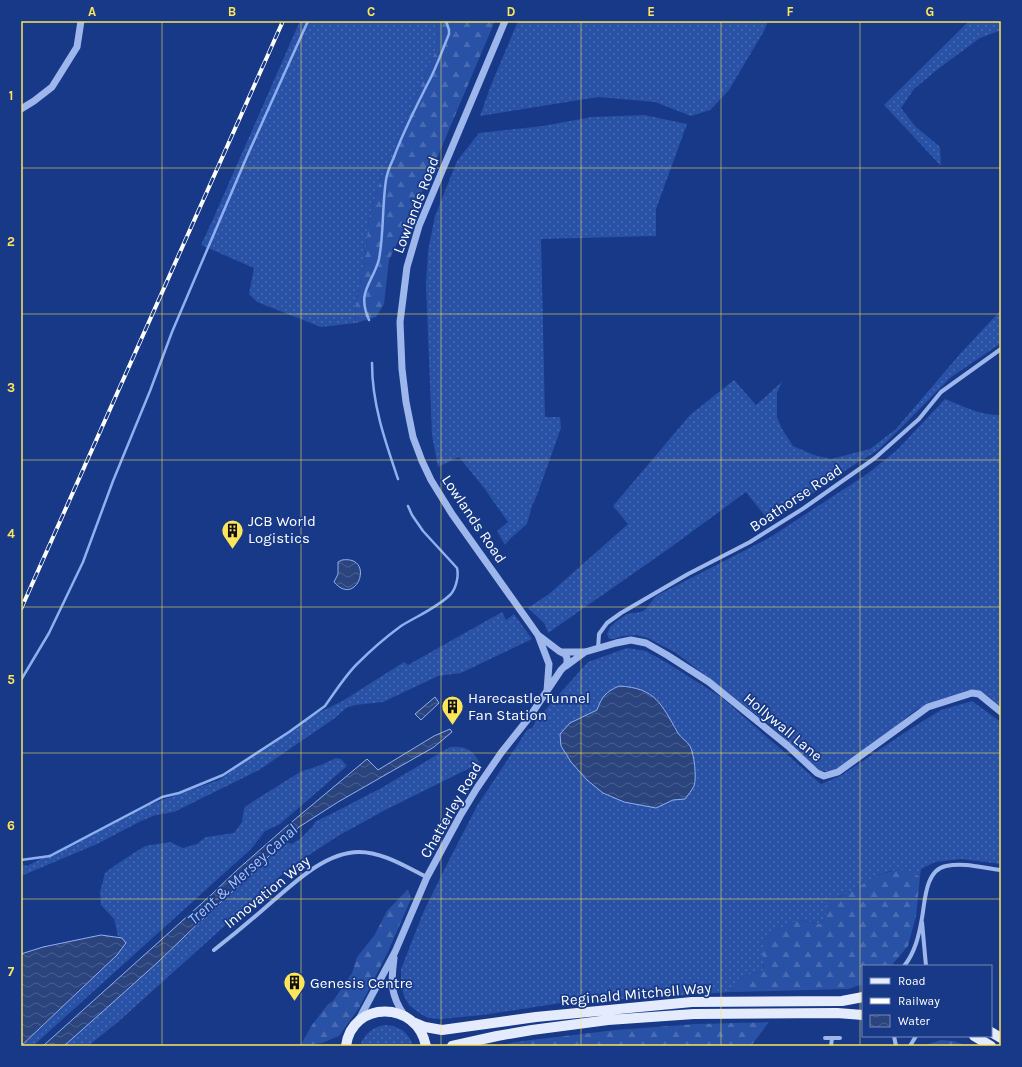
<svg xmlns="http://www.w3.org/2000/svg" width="1022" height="1067" font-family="Karla,sans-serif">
<defs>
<pattern id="grass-dots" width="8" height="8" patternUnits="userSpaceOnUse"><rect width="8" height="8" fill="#2951a5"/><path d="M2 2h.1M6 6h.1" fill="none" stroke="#496bb2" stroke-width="1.8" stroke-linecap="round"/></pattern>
<pattern id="forest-firs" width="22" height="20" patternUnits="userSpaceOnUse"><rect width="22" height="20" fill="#2951a5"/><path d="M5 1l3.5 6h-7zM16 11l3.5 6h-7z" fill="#496bb2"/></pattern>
<pattern id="water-waves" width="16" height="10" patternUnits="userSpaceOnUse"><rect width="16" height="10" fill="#2b447e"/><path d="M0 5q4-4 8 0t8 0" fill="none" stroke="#4b6091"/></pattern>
</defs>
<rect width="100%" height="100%" fill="#173987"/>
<path fill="url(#grass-dots)" d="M 300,21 L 438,21 L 437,47 L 380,182 L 369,218 L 365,257 L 355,309 L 356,323 L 321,327 L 257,302 L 249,294 L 254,268 L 201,245 L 214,217 Z
M 518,21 L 768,21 L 764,31 L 729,90 L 710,110 L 691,116 L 655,102 L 598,97 L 480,116 L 491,85 Z
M 969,21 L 1001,21 L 1001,32 L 999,31 L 980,38 L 938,69 L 914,89 L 901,108 L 915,126 L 940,147 L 941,166 L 884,105 Z
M 644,115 L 687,124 L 656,209 L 656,236 L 541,239 L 545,417 L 560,417 L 561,428 L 537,495 L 532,506 L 527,524 L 511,538 L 505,545 L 497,531 L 508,522 L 484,488 L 459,457 L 438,467 L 432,435 L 426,285 L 428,251 L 435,216 L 457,161 L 479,133 L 543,126 L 592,117 Z
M 1001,310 L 1001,343 L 950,378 L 903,426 L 877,451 L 852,466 L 812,494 L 769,521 L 746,492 L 667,550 L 548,633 L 545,624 L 528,608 L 549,594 L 628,524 L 613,506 L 690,415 L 734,380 L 756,405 L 782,382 L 777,393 L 777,417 L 782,429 L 793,446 L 814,455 L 831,459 L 870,449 L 896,429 L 960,354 Z
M 945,399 C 962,406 982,416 1001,415 L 1001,708 L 990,698 L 979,690 L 971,691 L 938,700 L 916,710 L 896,726 L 841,767 L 832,771 L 820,771 L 770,725 L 676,653 L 648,638 L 636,635 L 623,636 L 613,639 L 609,639 L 607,634 L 610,627 L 618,620 L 627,614 L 640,612 L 645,610 L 656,596 L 769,538 L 867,474 L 897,450 Z
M 502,612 L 506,620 L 514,614 L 532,639 L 461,673 L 438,676 L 383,702 L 355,705 L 346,708 L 335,718 L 259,770 L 174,812 L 156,815 L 141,821 L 97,844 L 21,876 L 21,864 L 27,866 L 137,809 L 219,780 L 307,718 L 341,702 L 404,662 L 408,665 Z
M 627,648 L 646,651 L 669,664 L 721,697 L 821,784 L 842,775 L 910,729 L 941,710 L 972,701 L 1001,722 L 1001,864 L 961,859 L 935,862 L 921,869 L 920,877 C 891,859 871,881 846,894 C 841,897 834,897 828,899 L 831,906 L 820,924 L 799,920 L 763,964 L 764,970 C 750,975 736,976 731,992 L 561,1003 L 483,1015 L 441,1019 L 428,1018 L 419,1013 L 409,1005 L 404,996 L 401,984 L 401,969 L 423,913 L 444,870 L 477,806 L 527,730 L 533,727 L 536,720 L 546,709 L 588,662 Z
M 450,747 C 467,746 472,750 480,763 L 387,809 L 338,836 L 289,868 L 118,1022 L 88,1046 L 64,1046 L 157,963 L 286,842 L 292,844 L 301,838 L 313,826 L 315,822 L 339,810 L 383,787 Z
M 336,758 L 341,759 L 347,766 L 280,824 L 265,831 L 251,849 L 33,1046 L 22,1046 L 117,955 L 126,944 L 122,938 L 118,936 L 114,919 L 101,905 L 100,892 L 105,873 L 117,864 L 145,846 L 170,842 L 183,848 L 197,844 L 206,837 L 234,833 L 242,822 L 244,808 L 249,804 L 300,772 L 321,765 Z
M 384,1025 C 398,1025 409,1032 413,1046 L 360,1046 C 364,1034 372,1028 384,1025 Z
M 523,1041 L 522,1046 L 493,1046 Z"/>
<path fill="url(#forest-firs)" d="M 438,21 L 495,21 L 429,177 L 389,260 L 384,304 L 376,317 L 356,323 L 355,309 L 365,257 L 369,218 L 380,182 L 437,47 Z
M 903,870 L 913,873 L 920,877 L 916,916 L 908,946 L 891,966 L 863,966 L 863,984 L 848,989 L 731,992 C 736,976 750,975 764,970 L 762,948 L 771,931 L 799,920 L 820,924 L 831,906 L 828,899 C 834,897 841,897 846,894 C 867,883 877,871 903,870 Z
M 408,889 L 411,899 L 387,954 L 359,1008 L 339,1036 L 322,1043 L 300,1046 L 312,1025 L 328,1004 L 333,1001 L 352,973 L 357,957 L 374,936 L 387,911 Z
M 769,1022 L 751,1046 L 522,1046 L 523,1041 L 615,1030 L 696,1024 Z
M 941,1040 L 954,1041 L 968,1046 L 923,1046 Z"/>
<path fill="url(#water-waves)" stroke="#8fb0f0" d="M 342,560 C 376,555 357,609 334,582 L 338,574 L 338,562 Z
M 619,686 C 656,688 661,704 678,733 C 681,738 687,741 690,746 C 694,753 697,778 694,786 C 692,790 688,795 685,799 L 673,800 L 656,808 L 624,802 L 603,793 L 587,780 L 571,762 L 561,746 L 560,734 L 570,723 L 597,710 C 602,696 606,692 619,686 Z
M 435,697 L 439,703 L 421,720 L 415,714 Z
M 450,729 L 452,732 L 434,747 L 338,802 L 299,827 L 265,860 L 258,868 L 210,912 L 157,963 L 64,1046 L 43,1046 L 211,895 L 237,870 L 287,826 L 367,759 L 378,770 L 434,736 Z
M 101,935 L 122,938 L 126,943 L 117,955 L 21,1046 L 21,954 L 43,947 Z"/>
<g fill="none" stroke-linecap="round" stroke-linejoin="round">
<path stroke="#8fb0f0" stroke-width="2.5" d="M 369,320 C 356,291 373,283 379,259 C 384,233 382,206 386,180 C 387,172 391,164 394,157 C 403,132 415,109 427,85 C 436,69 442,51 449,34 L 449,30 L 446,21
M 372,363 C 372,404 385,441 398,479
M 21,680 L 49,633 L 83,562 L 113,481 L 150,391 L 172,332 L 248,154 L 308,21
M 21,860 L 50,856 L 162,797 L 179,793 L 223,775 L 289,732 L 325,706 C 335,692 345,676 357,664 C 370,651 386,637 401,626 C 417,616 437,608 451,594 C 456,588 459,576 457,568 L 423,531 L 412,515 L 408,506"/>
<path stroke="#9db7ed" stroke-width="4" d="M 598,649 L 599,634 L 607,623 L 621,613 L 688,574 L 750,542 L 804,508 L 875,458 L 919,419 L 941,392 L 1001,349
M 922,922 L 926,966
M 214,950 C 232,936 249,922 266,907 C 291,886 324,852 359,852 C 383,852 406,867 427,877
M 904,966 C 915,953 919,935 922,918 C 925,902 925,870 946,866 C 964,862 983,868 1001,870
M 894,1036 L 896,1046
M 825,1038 L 840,1038
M 831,1046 L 832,1038
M 910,1046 L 916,1036"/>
<path stroke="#9db7ed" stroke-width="7" d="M 505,21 L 419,226 L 407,267 L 400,322 L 402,369 L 406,402 L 413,437 L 422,461 L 431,480 L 452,514 L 538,635 L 549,664 L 547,691
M 21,109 L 34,101 L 52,87 L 77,47 L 81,21
M 562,652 L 585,652 L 616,643 L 631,640 L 646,643 L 667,655 L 709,682 L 788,746 L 817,773 L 824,776 L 838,772 L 928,707 L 972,693 L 979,694 L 1001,712
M 566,666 L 585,652
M 394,958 C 391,982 390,994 404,1015
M 358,1021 L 395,952 L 427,877 L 460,816 L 477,788 L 501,753 L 528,719 L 561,670 L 567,664 L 567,658 L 565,654 L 559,651 L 538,635"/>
<path stroke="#e4ebff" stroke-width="10" d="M 413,1022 L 425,1027 L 442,1030 L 536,1017 L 692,1002 L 842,1001 L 863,997
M 991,1032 L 1001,1038
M 974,1036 L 991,1046
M 346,1046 C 352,1000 417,1000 426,1046
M 452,1046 L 497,1036 L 532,1030 L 608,1020 L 694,1014 L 837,1013 L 863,1015"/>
<defs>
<path id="rail" d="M 21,609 L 283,21"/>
</defs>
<use href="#rail" stroke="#fff" stroke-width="4"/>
<use href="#rail" stroke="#173987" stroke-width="2.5" stroke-dasharray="8" stroke-linecap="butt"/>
</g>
<path fill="none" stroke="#ffe55a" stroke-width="1" stroke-opacity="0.55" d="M 162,21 L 162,1046M 301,21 L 301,1046M 441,21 L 441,1046M 581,21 L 581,1046M 721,21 L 721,1046M 860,21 L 860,1046M 21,168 L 1001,168M 21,314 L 1001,314M 21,460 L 1001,460M 21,607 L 1001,607M 21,753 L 1001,753M 21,899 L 1001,899"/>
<defs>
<symbol id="building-pin" viewBox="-11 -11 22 30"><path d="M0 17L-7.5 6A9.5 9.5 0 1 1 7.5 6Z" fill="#ffe55a" stroke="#173987"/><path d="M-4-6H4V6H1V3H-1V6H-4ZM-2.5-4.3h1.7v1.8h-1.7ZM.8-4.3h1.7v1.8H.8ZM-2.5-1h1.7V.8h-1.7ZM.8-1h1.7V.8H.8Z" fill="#111"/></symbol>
</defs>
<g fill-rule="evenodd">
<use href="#building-pin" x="220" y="518" width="25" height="34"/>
<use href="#building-pin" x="440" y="694" width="25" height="34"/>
<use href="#building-pin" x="282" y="970" width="25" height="34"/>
</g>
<g text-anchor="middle" stroke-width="3.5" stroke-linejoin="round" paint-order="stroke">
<g font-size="15" fill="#fff" stroke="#173987">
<text transform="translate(416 205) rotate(-69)" y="5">Lowlands Road</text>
<text transform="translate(796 498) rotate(-34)" y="5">Boathorse Road</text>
<text transform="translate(474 519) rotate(56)" y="5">Lowlands Road</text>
<text transform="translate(783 727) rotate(40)" y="5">Hollywall Lane</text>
<text transform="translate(451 810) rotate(-60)" y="5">Chatterley Road</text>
<text transform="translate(267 892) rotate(-39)" y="5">Innovation Way</text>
<text transform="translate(636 994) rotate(-5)" y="5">Reginald Mitchell Way</text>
</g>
<g font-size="15" fill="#fff" stroke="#173987" text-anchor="start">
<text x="248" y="526">JCB World<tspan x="248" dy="17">Logistics</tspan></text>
<text x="468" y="703">Harecastle Tunnel<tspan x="468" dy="17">Fan Station</tspan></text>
<text x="310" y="988">Genesis Centre</text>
</g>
<g font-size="16" font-style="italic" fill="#a9c2f5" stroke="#173987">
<text transform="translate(242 874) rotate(-42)" y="6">Trent &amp; Mersey Canal</text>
</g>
</g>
<rect width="1022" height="1067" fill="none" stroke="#173987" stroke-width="44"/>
<rect x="862" y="965" width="130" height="72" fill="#173987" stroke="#7488b7"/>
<rect x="870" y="978" width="20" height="6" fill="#e4ebff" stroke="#7488b7"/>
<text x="898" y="985" font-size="12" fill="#ffffff">Road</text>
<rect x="870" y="998" width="20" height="6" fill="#ffffff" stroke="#7488b7"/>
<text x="898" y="1005" font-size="12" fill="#ffffff">Railway</text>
<rect x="870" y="1015" width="20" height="12" fill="url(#water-waves)" stroke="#7488b7"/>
<text x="898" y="1025" font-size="12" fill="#ffffff">Water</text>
<rect x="22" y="22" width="978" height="1023" fill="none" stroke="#ffe55a" stroke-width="1.5"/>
<g font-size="13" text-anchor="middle" font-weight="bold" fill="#ffe55a">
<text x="92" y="16">A</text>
<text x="232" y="16">B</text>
<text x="371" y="16">C</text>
<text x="511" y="16">D</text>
<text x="651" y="16">E</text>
<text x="790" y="16">F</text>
<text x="930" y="16">G</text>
<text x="11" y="100">1</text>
<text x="11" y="246">2</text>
<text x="11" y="392">3</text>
<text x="11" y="538">4</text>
<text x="11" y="684">5</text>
<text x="11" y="830">6</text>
<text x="11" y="976">7</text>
</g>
</svg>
